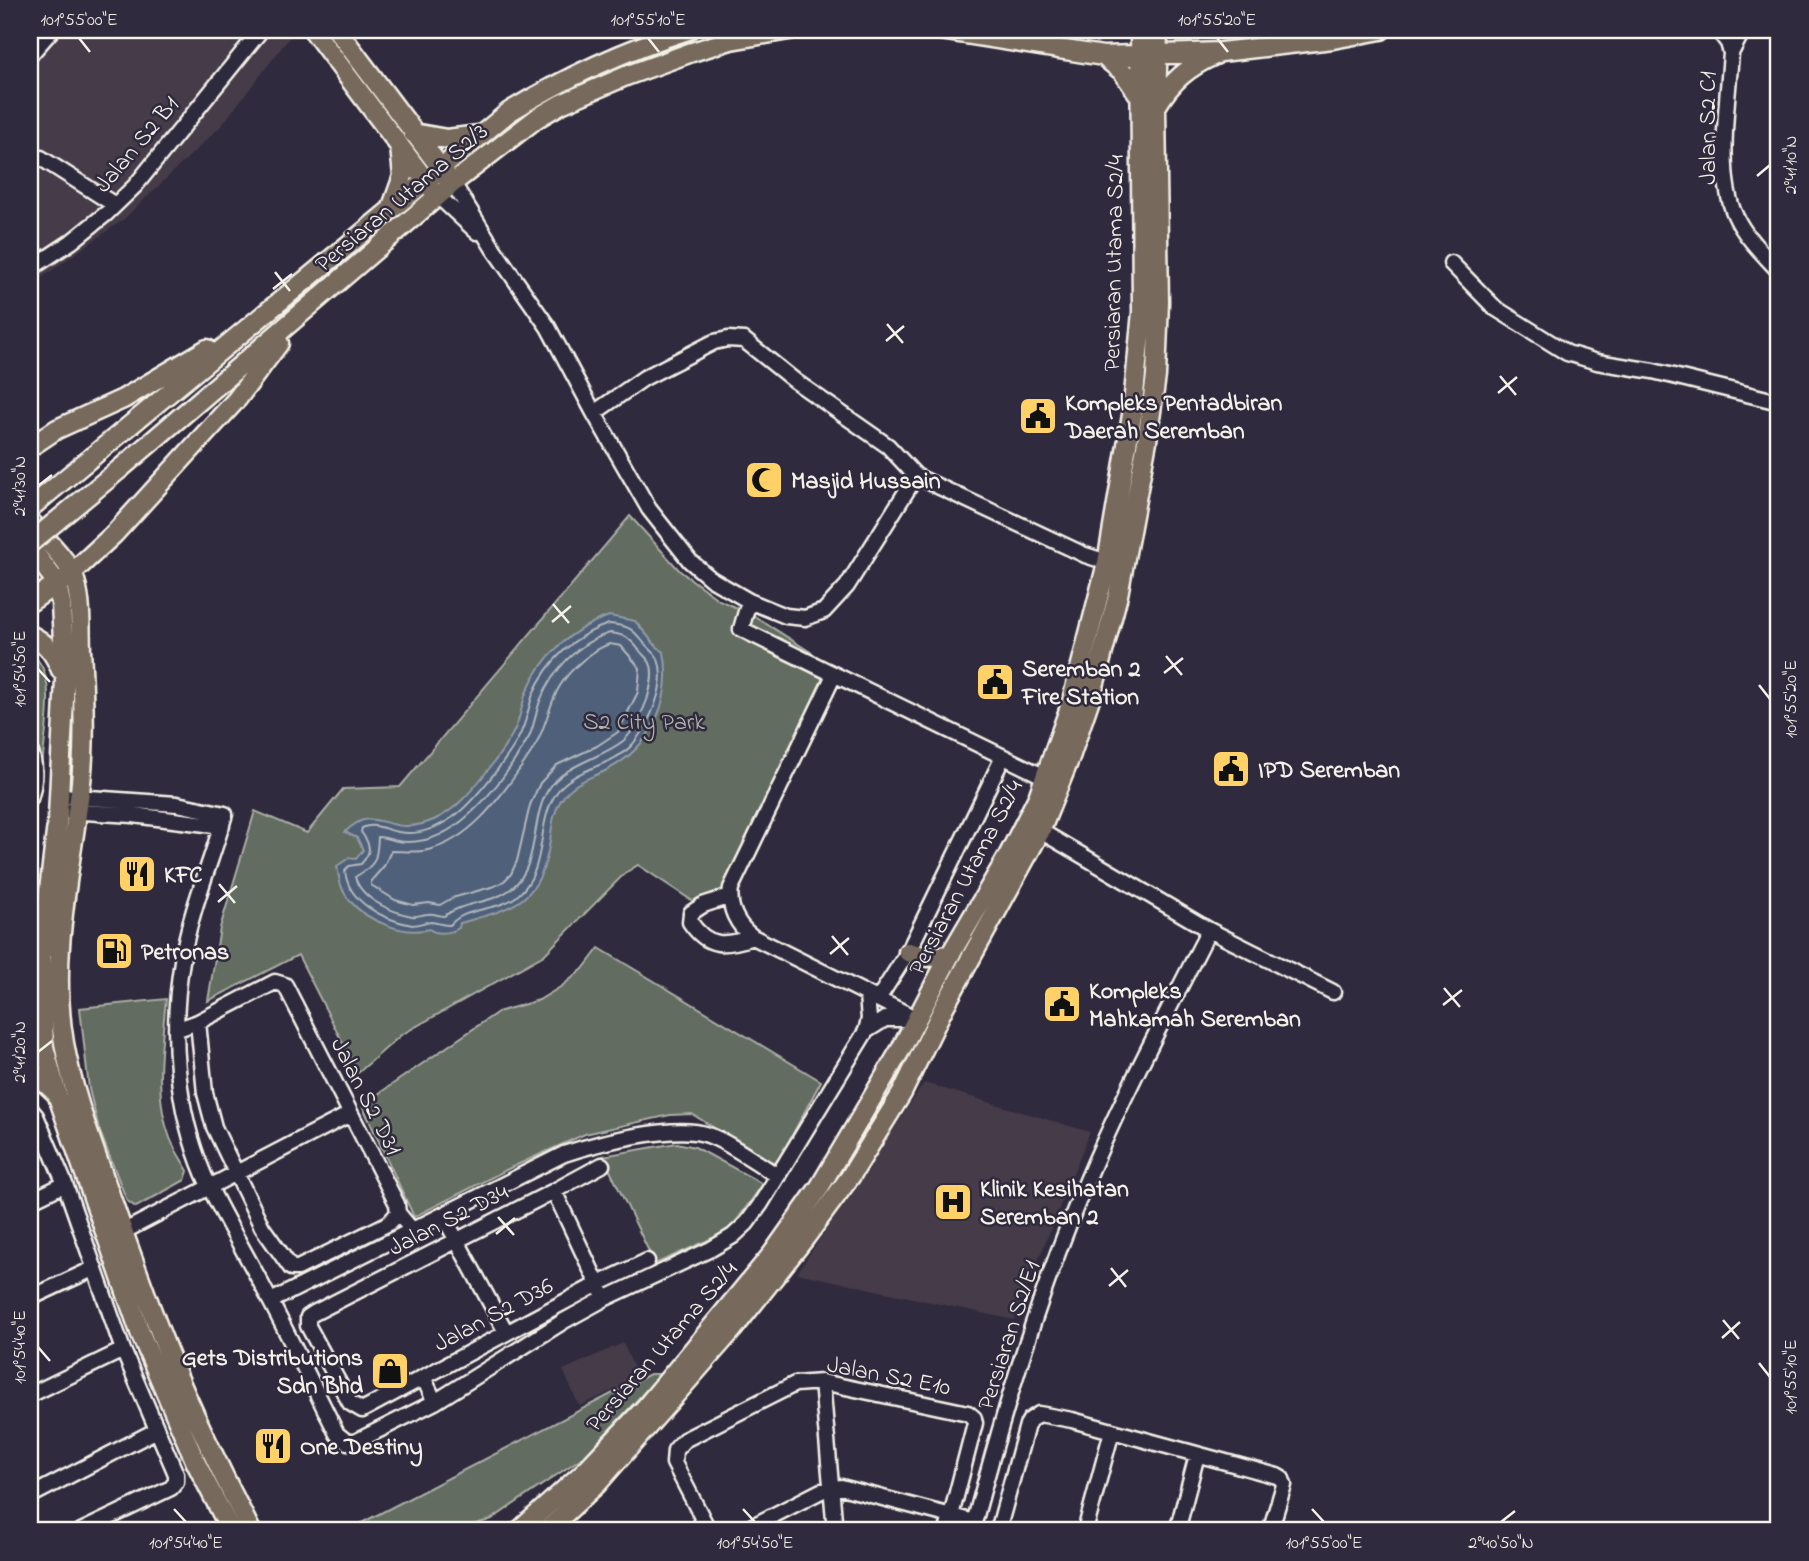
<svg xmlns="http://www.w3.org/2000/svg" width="1809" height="1561" font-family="'Indie Flower',sans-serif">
<rect width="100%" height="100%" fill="#2f2a3d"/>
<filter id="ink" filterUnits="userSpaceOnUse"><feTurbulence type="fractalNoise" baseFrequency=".0143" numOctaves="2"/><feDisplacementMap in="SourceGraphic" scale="14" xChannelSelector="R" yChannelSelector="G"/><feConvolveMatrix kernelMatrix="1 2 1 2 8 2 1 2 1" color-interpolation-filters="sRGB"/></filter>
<g filter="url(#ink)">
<path fill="#443b48" d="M 54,30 L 285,30 L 290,37 L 221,126 L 124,219 L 30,286 L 30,57 Z
M 924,1083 L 1090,1132 L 1014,1320 L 797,1273 Z
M 623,1343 L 639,1379 L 579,1406 L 563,1370 Z"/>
<path fill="#626c61" stroke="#abaea4" stroke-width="2" d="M 630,516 L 680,571 L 719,600 L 754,616 L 834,667 L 719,896 L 694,902 L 638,865 L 625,873 L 544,955 L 401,1035 L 358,1073 L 298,955 L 208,1001 L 220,928 L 255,811 L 307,833 L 343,789 L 400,787 Z
M 30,653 C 59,671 45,729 43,758 L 30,740 Z
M 599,948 L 821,1081 L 780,1158 L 774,1162 L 767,1161 L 692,1114 L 670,1115 L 585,1134 L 508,1169 L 414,1217 L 362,1105 L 498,1012 L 539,1000 L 562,986 L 583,969 Z
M 166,999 C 162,1044 153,1094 170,1138 C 174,1149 182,1160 188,1171 L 185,1180 L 136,1207 L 127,1201 L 99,1129 L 89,1089 L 80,1008 Z
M 677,1143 L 695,1147 L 763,1184 L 734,1224 L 722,1234 L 655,1264 L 603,1156 Z
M 650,1374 L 661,1374 L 586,1455 L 492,1519 L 455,1531 L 346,1531 Z"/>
<path fill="#4f617a" stroke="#919ba6" stroke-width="2" d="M 609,616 L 635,621 L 656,646 L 664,652 C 673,699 652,746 609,769 C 594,777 575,781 564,796 C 554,808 552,826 550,841 C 540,903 514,908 460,923 L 459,928 C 451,933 437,935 429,929 C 404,936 367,921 350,901 C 341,891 339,879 337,866 L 349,858 L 356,859 L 363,850 L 357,838 L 345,832 C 369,809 378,824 404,826 C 425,827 446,816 461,801 C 477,786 506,748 515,729 C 520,718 522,704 526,693 C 541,657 572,628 609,616 Z"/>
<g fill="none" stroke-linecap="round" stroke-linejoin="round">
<path stroke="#b2b7bc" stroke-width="2" d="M 609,624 C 629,626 632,628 644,643 C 648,648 656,653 658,659 C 668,685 649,724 633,744 C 613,767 575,767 557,792 C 535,823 549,870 517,896 C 497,912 466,906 450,925 C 443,925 435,922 429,922 C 423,922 419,925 412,925 C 384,920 347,902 345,870 L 349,866 L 361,864 C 372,852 371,845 361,832 L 362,828 C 375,822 385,830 398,832 C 417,836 437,828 453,817 C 472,804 514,752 522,730 C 527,718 529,706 533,694 C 547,662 575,634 609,624 Z
M 610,633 C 627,635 629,638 640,651 C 643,655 648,659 650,663 C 655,673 650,690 647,700 C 642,713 634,732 623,741 C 600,759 564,764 548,790 C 530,819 540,865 512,888 C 493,904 464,901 444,916 C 439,916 434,913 428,914 C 422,914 418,917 412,916 C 391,912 361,899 355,877 C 376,865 377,860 378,837 C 384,837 388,839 393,840 C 403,843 415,842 425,840 C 467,831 509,773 529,737 C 534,726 536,712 540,701 C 552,671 578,642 610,633 Z
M 610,644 L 621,646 L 640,668 L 638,692 L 618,732 L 597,746 L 557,765 L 540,783 L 530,805 L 517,861 L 511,874 L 504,881 L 495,886 L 452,898 L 440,905 L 429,903 L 413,905 L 395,900 L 371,885 L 371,881 L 384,866 L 391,851 C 403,851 415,853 428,850 C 470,840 499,799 522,766 C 528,757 535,748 539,738 C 554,704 551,687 583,660 C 592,653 599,647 610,644 Z"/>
<defs>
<path id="minor" d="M 1718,30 L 1728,43 L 1731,53 C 1728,99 1716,174 1735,215 C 1745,237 1763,254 1779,271
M 1731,53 L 1743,30
M 30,55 L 52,30
M 30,162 L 34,159 L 41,158 L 115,205
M 453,183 L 493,248 L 548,327 L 594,413 L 649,509 L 690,561 L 711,579 L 749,601 L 786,616 L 805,618 L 824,611 L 847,586 L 916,476 L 1085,555 L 1116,565
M 438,196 L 477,232
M 1451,263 L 1495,308 L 1567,353 L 1597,362 L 1653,371 L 1779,402
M 30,269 L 71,242 L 107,213 L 135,186 L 261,30
M 594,413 L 644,378 L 714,342 L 728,339 L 744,340 L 795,381 L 888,446 L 916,476
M 749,601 L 741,629 L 1045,777
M 834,675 L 731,888 C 728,907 737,926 753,937 L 917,1019
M 30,750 C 36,765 35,783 30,799
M 60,796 L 177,804 L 225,814 C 211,863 190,911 182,961 C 170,1032 176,1109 204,1175 C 221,1213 244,1250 263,1287 C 289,1336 313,1385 337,1434 L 347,1442 L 355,1442 L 435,1402 L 564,1321 L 604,1299 L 711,1249 L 733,1236 L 747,1223 L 760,1205 L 866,1031 L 869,1019 L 867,995
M 67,811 L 133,815 L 222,826
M 1032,826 L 1209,930 L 1333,992
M 730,896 L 703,905 L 691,913 L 690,922 C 708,949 726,946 753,937
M 878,999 L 908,952 L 1003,757
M 198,1022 L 205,1093 L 214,1127 L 262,1227 L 291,1268 L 298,1268 L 389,1223 L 398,1213
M 178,1029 L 198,1022 L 275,982 L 285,985 L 397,1204 L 398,1213 L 412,1230
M 866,1031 L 885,1019 L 912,1019
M 30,1109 L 36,1116 L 65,1184 L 123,1350 L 176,1474 L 176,1482 L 171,1488 L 81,1531
M 602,1165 L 554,1191 L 314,1313 L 308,1317 L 308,1326 L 350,1403 L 362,1410 L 598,1284 L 647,1261
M 554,1191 L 601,1291
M 30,1201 L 65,1184
M 443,1215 L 506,1332
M 115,1236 L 350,1114
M 30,1298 L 95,1268
M 271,1301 L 564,1154 C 597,1143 675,1123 708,1135 C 729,1142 758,1164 778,1176
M 423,1377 L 435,1402
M 822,1382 L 835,1531
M 30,1395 L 123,1350
M 30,1496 L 157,1430
M 709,1531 L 674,1463 L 675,1450 L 684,1440 L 795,1384 L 822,1382 L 968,1413 L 974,1418 L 975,1423 L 947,1531
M 743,1531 L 821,1491 L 841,1487 L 974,1522
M 972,1531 C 1005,1406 1042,1282 1094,1164 C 1129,1084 1170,1007 1209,930
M 998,1531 L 1027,1425 L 1030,1420 L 1039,1414 L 1072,1420 L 1277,1476 L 1282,1479 L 1284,1485 L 1270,1531
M 1085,1531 L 1112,1431
M 1177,1531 L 1197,1455"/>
<path id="major" d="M 313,30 L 431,188
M 337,30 L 446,175
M 940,30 L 1103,56 L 1221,52 L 1333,39 L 1381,30
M 1103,56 L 1123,72 L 1139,95
M 1156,107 C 1171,81 1188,67 1215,55
M 413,133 L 447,139 L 479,135
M 393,204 L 403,176 L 400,147
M 30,447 L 57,429 L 123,399 L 207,349
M 121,468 L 453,183 L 537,118 L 561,104 L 626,76 L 692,52 L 731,40 L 789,30
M 30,508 L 509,112 C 566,77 625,50 688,30
M 30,521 C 42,536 66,558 73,575 C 82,597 80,626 81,650 C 84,698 86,751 79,799 C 68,881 50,961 64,1043 C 73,1094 92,1143 109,1192 C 130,1252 151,1312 176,1372 C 198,1426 225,1479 251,1531
M 30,547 L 57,583 L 61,604 L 65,679 L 58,816 L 41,957 L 44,1047 L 57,1094 L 141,1335 L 196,1463 L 231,1531
M 30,602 L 72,573 L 114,534 L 237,399 L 279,343
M 30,635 C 47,643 54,653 61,670
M 908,952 L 927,957 L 950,955
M 31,1076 L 42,1080 L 57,1094
M 519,1531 L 585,1471 L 645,1408 L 773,1253 L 819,1188 L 901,1049 L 950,955 L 1008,856 L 1038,797 L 1071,704 L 1107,563 L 1132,415 L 1142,312 L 1140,30
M 546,1531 L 597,1484 L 733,1329 L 805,1238 L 850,1177 L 902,1093 L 944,1007 L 1040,832 L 1069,760 L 1093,690 L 1118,595 L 1147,441 L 1156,376 L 1159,302 L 1156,108 L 1158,30"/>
</defs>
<use href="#minor" stroke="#f4f1e8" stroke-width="19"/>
<use href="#major" stroke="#f4f1e8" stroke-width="23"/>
<use href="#minor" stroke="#2f2a3d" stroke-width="14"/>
<use href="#major" stroke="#77695c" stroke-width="18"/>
<defs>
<path id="major-bridge" d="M 30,543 L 121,468"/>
</defs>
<use href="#major-bridge" stroke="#f4f1e8" stroke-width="23" stroke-linecap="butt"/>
<use href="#major-bridge" stroke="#77695c" stroke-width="18"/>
</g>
</g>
<path fill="none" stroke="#f4f1e8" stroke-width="2.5" d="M 79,38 L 90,52M 648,38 L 659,52M 1217,38 L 1228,52M 1757,176 L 1770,165M 275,272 L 290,291M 273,289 L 292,274M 887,324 L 903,343M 886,341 L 904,326M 1500,376 L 1516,395M 1498,393 L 1517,377M 38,486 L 52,475M 553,604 L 569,623M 552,622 L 571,606M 1166,656 L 1182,675M 38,669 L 50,682M 1164,673 L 1183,658M 1759,685 L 1770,699M 219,884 L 235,903M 218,902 L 237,886M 832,936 L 848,955M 830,954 L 849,938M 1444,988 L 1460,1007M 1443,1005 L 1462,990M 38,1052 L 52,1041M 498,1217 L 514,1235M 496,1234 L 515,1218M 1111,1268 L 1126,1287M 1109,1286 L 1128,1270M 1723,1320 L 1739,1339M 1722,1338 L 1740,1322M 38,1347 L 50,1361M 1759,1363 L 1770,1377M 174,1509 L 186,1522M 743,1509 L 755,1522M 1312,1509 L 1324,1522M 1501,1522 L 1515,1511"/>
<defs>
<symbol id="civic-square" viewBox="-11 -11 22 22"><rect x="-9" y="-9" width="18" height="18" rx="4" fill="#ffd166" stroke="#2f2a3d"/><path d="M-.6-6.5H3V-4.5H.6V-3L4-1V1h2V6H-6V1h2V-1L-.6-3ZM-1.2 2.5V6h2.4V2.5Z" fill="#111"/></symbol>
<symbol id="mosque-square" viewBox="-11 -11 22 22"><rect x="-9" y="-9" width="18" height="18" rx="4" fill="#ffd166" stroke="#2f2a3d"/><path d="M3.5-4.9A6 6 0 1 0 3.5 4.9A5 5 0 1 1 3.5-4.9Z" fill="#111"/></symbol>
<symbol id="restaurant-square" viewBox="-11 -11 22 22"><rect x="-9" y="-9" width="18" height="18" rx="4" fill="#ffd166" stroke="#2f2a3d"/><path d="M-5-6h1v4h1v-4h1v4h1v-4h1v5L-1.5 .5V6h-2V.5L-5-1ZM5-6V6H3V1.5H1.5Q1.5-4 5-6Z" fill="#111"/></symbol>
<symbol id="fuel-square" viewBox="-11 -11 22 22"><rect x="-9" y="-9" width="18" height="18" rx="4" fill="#ffd166" stroke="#2f2a3d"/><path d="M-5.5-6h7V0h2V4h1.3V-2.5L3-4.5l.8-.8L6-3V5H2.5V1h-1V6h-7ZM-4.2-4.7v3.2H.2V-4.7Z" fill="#111"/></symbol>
<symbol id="hospital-square" viewBox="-11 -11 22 22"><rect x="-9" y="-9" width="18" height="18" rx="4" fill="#ffd166" stroke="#2f2a3d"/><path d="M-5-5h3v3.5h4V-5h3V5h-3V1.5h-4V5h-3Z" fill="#111"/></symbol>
<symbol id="shop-square" viewBox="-11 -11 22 22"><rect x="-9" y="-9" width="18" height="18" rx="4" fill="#ffd166" stroke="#2f2a3d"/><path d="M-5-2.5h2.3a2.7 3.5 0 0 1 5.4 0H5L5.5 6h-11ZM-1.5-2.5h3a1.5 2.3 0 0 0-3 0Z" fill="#111"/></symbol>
</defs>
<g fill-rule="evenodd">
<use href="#civic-square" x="1016" y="394" width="44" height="44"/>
<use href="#mosque-square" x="742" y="458" width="44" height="44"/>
<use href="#civic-square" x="973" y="660" width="44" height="44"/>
<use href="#civic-square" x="1209" y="747" width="44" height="44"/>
<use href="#restaurant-square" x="115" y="852" width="44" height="44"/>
<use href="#fuel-square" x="92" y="929" width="44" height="44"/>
<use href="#civic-square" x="1040" y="982" width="44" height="44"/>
<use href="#hospital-square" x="931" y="1180" width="44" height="44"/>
<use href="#shop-square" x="368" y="1349" width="44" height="44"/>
<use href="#restaurant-square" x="251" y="1424" width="44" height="44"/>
</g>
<g text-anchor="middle" stroke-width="5" stroke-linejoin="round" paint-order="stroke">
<g font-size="24" fill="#f4f1e8" stroke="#2f2a3d">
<text transform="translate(1707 128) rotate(-90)" y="8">Jalan S2 C1</text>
<text transform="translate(136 144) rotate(-50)" y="8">Jalan S2 B1</text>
<text transform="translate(401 197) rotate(-40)" y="8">Persiaran Utama S2/3</text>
<text transform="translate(1113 263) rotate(-89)" y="8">Persiaran Utama S2/4</text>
<text transform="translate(965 877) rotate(-62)" y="8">Persiaran Utama S2/4</text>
<text transform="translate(367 1096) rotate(63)" y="8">Jalan S2 D31</text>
<text transform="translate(448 1219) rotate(-27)" y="8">Jalan S2 D34</text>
<text transform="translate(493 1314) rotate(-28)" y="8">Jalan S2 D36</text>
<text transform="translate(1008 1335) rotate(-72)" y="8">Persiaran S2/E1</text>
<text transform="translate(661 1346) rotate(-49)" y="8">Persiaran Utama S2/4</text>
<text transform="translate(889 1375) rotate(11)" y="8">Jalan S2 E10</text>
</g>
<g font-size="24" font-weight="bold" fill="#f4f1e8" stroke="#2f2a3d" text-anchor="start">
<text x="1065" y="410">Kompleks Pentadbiran<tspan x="1065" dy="28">Daerah Seremban</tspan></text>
<text x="791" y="488">Masjid Hussain</text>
<text x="1022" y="676">Seremban 2<tspan x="1022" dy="28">Fire Station</tspan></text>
<text x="1258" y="777">IPD Seremban</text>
<text x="164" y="882">KFC</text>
<text x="141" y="959">Petronas</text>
<text x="1089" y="998">Kompleks<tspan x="1089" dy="28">Mahkamah Seremban</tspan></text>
<text x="980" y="1196">Klinik Kesihatan<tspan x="980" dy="28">Seremban 2</tspan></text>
<text x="363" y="1365" text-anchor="end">Gets Distributions<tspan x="363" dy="28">Sdn Bhd</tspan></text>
<text x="300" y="1454">One Destiny</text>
</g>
<g font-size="24" fill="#b2b5ab" stroke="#2f2a3d">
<text x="644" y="729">S2 City Park</text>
</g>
</g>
<rect width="1809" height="1561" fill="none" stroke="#2f2a3d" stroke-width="77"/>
<rect x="38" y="38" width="1732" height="1484" fill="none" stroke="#f4f1e8" stroke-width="2.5"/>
<g font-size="18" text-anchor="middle" fill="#f4f1e8">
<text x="79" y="25">101°55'00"E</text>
<text x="648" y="25">101°55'10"E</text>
<text x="1217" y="25">101°55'20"E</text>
<text transform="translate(1790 165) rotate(-90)" y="6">2°41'10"N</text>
<text transform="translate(19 486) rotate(-90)" y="6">2°41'30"N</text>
<text transform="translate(19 669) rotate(-90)" y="6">101°54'50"E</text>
<text transform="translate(1790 699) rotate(-90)" y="6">101°55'20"E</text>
<text transform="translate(19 1052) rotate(-90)" y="6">2°41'20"N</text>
<text transform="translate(19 1347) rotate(-90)" y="6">101°54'40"E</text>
<text transform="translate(1790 1377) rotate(-90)" y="6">101°55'10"E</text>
<text x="186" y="1548">101°54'40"E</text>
<text x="755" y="1548">101°54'50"E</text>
<text x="1324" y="1548">101°55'00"E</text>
<text x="1501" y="1548">2°40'50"N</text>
</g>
</svg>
